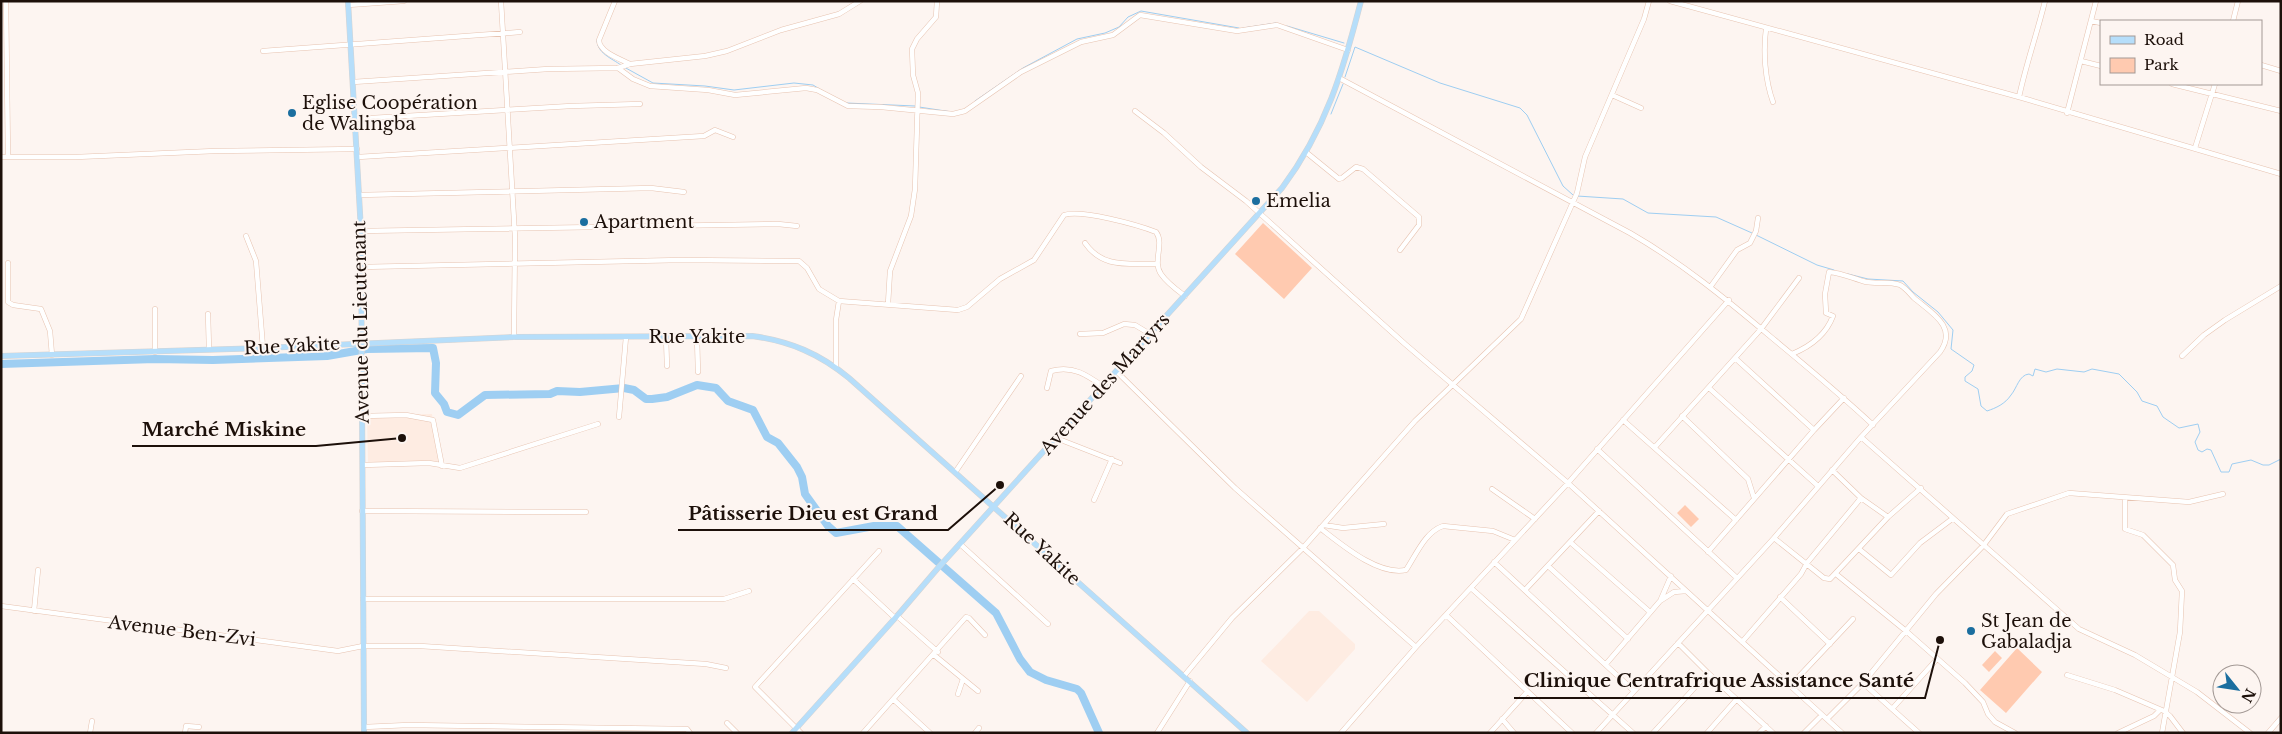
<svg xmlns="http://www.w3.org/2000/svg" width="2282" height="734" font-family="'Libre Baskerville',serif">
<rect width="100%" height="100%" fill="#fdf5f1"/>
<path fill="#feece2" d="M 432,414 L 441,461 L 368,463 L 367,415 Z
M 1309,611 L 1319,611 L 1355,644 L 1355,649 L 1307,702 L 1261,661 Z"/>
<path fill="#ffcab0" d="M 1263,223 L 1312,268 L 1284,299 L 1235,254 Z
M 1685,505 L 1699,519 L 1691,527 L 1677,513 Z
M 2017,648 L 2042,672 L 2006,713 L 1980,690 Z
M 1995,651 L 2002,658 L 1989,672 L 1982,665 Z"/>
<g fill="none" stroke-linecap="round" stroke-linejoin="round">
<path stroke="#9ecef2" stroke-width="1" d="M 1287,26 L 1344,43
M 1243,28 L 1276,23
M 597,40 C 597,53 611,58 621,65
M 624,67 L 653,83 L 705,86 L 734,90 L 794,83 L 813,85 L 823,91
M 1345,77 L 1355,47 L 1440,83 L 1520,108 L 1527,115 L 1563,186 L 1573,195
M 975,101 L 1023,68 L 1077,39 L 1105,33 L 1119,27 L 1128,17 L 1141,11 L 1239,28
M 846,103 L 915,106
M 919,107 L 952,112
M 1331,114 L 1343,84
M 1577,196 L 1623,199 L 1648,213 L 1716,217 L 1752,233
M 1756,235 L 1817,265 L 1834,270
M 1848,274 L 1868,279 L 1903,281 L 1913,292 L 1938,312 L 1953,330 L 1951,349 L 1974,365 L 1972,371 L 1965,377 L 1965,381 L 1978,389 L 1981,406 L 1987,411 C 1996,408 2005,404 2011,395 C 2017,388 2019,375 2029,374 L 2033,376 L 2035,369 L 2046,372 L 2057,369 L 2084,372 L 2092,369 L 2119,374 L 2137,392 L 2142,401 L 2157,406 L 2163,417 L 2179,428 L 2198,424 L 2200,432 L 2195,442 L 2198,450 L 2202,452 L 2207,449 L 2211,450 L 2221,472 L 2229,472 L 2232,464 L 2251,460 L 2263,465 L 2269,465 L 2281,459
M 2281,441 L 2281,446"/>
<path stroke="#9ecef2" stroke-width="8" d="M 1,364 L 155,359 L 213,360 L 327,356 L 367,349 L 433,348 L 436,363 L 435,393 L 444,404 L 447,412 L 458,415 L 485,395 L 550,394 L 557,391 L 580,392 L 624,388 L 634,390 L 646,399 L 652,399 L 667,397 L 697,385 L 716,388 L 728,401 L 753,410 L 767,437 L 778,443 L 797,467 L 802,477 L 805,494 L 828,526 L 836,533 L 874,526 L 897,526 L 996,613 L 1020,659 L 1030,672 L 1046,680 L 1077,689 L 1081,693 L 1099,733"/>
<defs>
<path id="minor" d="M 6,1 L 8,156
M 501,1 L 515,237 L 514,337
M 615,1 L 599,40 C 599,52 620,59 630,64
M 1670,1 L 2019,97 L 2281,174
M 348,5 L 404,1
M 2091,21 L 2101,23
M 2233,21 L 2238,1
M 1766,29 C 1763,52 1765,80 1773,102
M 263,51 L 520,32
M 2081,61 L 2101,66
M 2261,65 L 2281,71
M 618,68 L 633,79 L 650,86 L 708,90 L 735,95 L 806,88 L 817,90 L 848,106 L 881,107 L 953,114 L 965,111 L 1021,72 L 1081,42 L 1113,35 L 1140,15 L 1237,31 L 1277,25 L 1348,50
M 1339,78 L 1630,233 C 1682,263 1726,299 1771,337 C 1806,366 1840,394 1873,425
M 353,82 L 548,69 L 618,68 L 630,64 L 705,56 L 727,51 L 781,30 L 839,14 L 860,1
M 2172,84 L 2281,111
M 1612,95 L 1641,108
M 2019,97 C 2026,64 2037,34 2045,1
M 1135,111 L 1164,133 L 1201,167 L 1246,201 L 1405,344 L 1568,483 L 1842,733
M 2067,113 L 2096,1
M 355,119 L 571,106 L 640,104
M 2195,148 L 2215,84
M 1307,153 L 1339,179 L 1342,178 L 1356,167 L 1363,169 L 1419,217 L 1419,225 L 1400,250
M 1,157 L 76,157 L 215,151 L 357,149
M 358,157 L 704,136 L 715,130 L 733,137
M 359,195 L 651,188 L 684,192
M 361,231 L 778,224 L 797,226
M 246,236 L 256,261 L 263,348
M 1085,243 C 1103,269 1128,263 1157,264
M 8,263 L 8,302 L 13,305 L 41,309 L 50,331 L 52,355
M 361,267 L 681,260 L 799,261 L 807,268 L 819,289 L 839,301 L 958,310 L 967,307 L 1000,279 L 1034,260 L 1064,215 C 1081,209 1138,225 1156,232 C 1165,244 1152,261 1161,274 C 1167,283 1177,290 1185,296
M 1711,286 L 1737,250 L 1750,243 L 1756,231 L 1758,218
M 888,304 L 890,271 L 911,216 L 915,189 L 918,93 L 913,75 L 912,49 L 917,39 L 936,17 L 937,1
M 155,309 L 155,352
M 208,314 L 209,349
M 1080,334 L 1103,333 L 1124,324 L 1135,325 L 1150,334
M 666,337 L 667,366
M 697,337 L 698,372
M 2182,356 L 2204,335 L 2225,320 L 2281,286
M 1735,358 L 1814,430
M 836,367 L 836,320 L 839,301
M 1117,372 L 1235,488 L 1416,647
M 1047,388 L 1051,371 C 1073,365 1087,375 1104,387
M 1709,388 L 1818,486
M 363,416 L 406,415 L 433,420 L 442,466
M 1682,416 L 1748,479 L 1754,498
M 619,417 L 626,337
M 1623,420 L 1736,520
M 1861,437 L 2079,629 L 2135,655 L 2197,692 L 2250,733
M 1056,438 L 1120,463
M 1655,447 L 1761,329 L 1799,278
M 1597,449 L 1737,578
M 363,465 L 429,463 L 460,468 L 598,424
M 1832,470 L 1861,498 L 1888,517
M 956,471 L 1021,376
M 1492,489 L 1535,519
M 2125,498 L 2125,529 L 2143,535 L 2173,565 L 2175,580 L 2182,591 L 2180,632 L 2162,733
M 1094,500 L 1112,459
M 362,511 L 586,512
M 1324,525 L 1343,528 L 1384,524
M 1320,528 C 1341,544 1378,576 1406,570 C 1416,555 1425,532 1443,526 L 1493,531 L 1515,540
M 1774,538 L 1824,578 L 1830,579 L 1888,517 L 1921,488
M 1570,542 L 1650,612
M 960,544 L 1048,624
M 1859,549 L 1891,575 L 1920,543 L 1952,519
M 1708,552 L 1814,430 L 1844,398
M 1494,562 L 1634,691
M 1548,566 L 1628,639
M 1836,574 L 1906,631 L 1965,683 L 1983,702 L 1988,714 L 1995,722 L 2015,733
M 853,579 L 895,618
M 1471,588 L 1633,733
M 1525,590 L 1599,511
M 1780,597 L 1830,644
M 363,599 L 724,599 L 749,591
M 1661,599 L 1671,576
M 1,606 L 338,651 L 363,646 L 420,646 L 706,664 L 726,668
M 34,611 L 38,570
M 1446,615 L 1572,733
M 897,616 L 938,652
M 1742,642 L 1801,574 L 1807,563 L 1861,498
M 1678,643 L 1708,673 L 1773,733
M 934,655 L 978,691
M 1606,664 L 1660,601 L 1674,592 L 1686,591
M 2067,675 L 2115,690 L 2164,711 L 2170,716 L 2183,733
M 1184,676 L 1232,618 L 1302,549 L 1415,421 L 1521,319 L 1577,193 L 1585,157 L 1644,19 L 1649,1
M 1863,683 L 1919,733
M 1790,686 L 1853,619
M 958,694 L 963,679
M 894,700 L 930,733
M 1892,709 L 1937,659
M 1502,719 L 1514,733
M 1827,719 L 1863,683 L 1936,594 L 1983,546 L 2007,514 L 2069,493 L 2189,502 L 2223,494
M 727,723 L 737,733
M 364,727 L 408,725 L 687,729 L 690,733
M 90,733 L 92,721
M 185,733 L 186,726 L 199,727
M 801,733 L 755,687 L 879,551
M 863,733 L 966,617 L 969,618 L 985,635
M 975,733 L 979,728
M 1157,733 L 1190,681
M 1341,733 L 1416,647 L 1568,483 L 1729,300
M 1490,733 L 1527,692
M 1596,733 L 1774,538 L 1861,437 L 1940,352 C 1958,327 1932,313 1914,298 C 1910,294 1906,288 1900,285 C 1889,281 1878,284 1866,282 C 1854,279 1842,273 1829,272 L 1825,294 L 1826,313 L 1833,316 C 1826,335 1809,347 1792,354
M 1653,733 L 1708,673
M 1707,733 L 1736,700
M 1759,733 L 1766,726
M 1804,733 L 1822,715
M 2118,733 L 2154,716 L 2160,710
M 2268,733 L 2281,718"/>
<path id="major" d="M 348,1 L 361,231 L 364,733
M 1,356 L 263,348 L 514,337 L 752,336 C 790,341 820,354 849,378 L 1247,733
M 792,733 L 897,616 L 938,568 L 1282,188 C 1326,129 1343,71 1361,1"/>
</defs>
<use href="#minor" stroke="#e7c3b0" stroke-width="5.5"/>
<use href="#major" stroke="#d6d4d3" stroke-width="6"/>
<use href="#minor" stroke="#fff" stroke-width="4.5"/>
<use href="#major" stroke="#b6defa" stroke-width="5"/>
</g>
<g fill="#1b6e9f" stroke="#fdf5f1" stroke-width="2">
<circle cx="292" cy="113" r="5"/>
<circle cx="1256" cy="201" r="5"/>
<circle cx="584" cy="222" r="5"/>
<circle cx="1971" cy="631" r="5"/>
</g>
<g text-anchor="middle" stroke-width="4" stroke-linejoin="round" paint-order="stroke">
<g font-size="18" fill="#1d100a" stroke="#fdf5f1" text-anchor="start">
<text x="302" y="109">Eglise Coopération<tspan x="302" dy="21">de Walingba</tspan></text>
<text x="1266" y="207">Emelia</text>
<text x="594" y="228">Apartment</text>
<text x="1981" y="627">St Jean de<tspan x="1981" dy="21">Gabaladja</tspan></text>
</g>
<g font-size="18" fill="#1d100a" stroke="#fdf5f1">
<text transform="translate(361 322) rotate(-91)" y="6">Avenue du Lieutenant</text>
<text x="697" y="343">Rue Yakite</text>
<text transform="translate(292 346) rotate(-3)" y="6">Rue Yakite</text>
<text transform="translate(1105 384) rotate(-48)" y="6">Avenue des Martyrs</text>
<text transform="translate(1042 549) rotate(43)" y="6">Rue Yakite</text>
<text transform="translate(182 631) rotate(7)" y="6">Avenue Ben-Zvi</text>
</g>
</g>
<path fill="none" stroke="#1d100a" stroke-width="2" d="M402 438L316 446H132M1000 485L948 530H678M1940 640L1925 698H1514"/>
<g fill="#1d100a" stroke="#fdf5f1" stroke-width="2">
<circle cx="402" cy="438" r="5"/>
<circle cx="1000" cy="485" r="5"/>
<circle cx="1940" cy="640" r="5"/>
</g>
<g font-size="19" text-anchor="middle" font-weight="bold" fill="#1d100a" stroke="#fdf5f1" stroke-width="4" stroke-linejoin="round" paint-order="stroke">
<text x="224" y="436">Marché Miskine</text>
<text x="813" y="520">Pâtisserie Dieu est Grand</text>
<text x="1719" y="687">Clinique Centrafrique Assistance Santé</text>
</g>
<rect width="2282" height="734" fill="none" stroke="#1d100a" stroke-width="5"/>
<rect x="2100" y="20" width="162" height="65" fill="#fdf5f1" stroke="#a39995"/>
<rect x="2110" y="36" width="25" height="8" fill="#b6defa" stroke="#a39995"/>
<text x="2144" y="45" font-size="15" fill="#1d100a">Road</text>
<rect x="2110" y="58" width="25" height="15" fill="#ffcab0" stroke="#a39995"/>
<text x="2144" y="70" font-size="15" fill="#1d100a">Park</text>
<g transform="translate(2237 689) rotate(120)"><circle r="24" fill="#fdf5f1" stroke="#a39995"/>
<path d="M0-4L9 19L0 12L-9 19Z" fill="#1b6e9f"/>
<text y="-8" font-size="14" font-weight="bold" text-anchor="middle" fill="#1d100a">N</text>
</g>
</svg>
